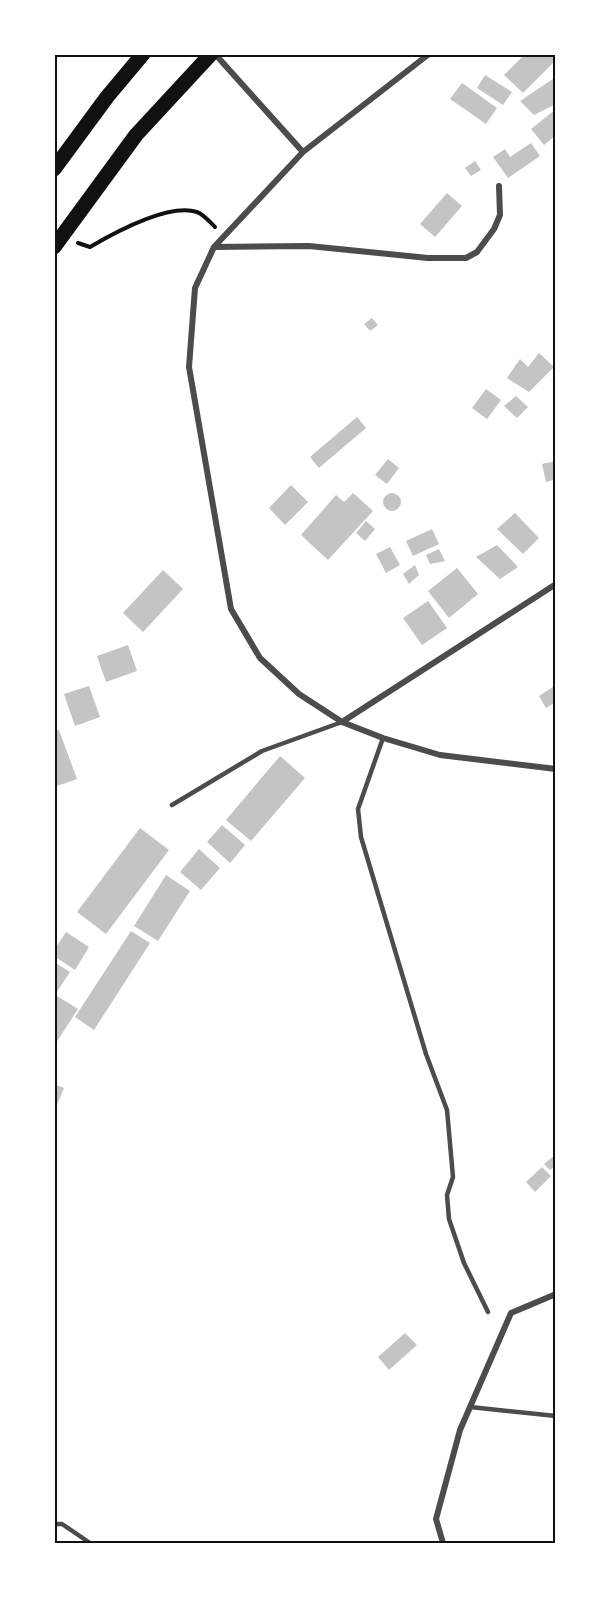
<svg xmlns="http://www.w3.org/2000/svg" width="610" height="1597" font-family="Raleway,sans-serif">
<rect width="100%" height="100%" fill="#fff"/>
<path fill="#c4c4c4" d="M 525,54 L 556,54 L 556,60 L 523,93 L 504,75 Z
M 485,75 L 512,92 L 503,105 L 477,88 Z
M 556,77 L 556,104 L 534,115 L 520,101 Z
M 462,83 L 497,108 L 486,124 L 450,99 Z
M 556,109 L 556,135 L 544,145 L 531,129 Z
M 531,143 L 540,156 L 508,178 L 493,157 L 505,149 L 510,157 Z
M 475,161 L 481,170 L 471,176 L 465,168 Z
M 447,193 L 462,206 L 435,237 L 420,224 Z
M 372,318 L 378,325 L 370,331 L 364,324 Z
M 539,353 L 554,367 L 529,392 L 507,378 L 520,359 L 528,367 Z
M 486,389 L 501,400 L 487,419 L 472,408 Z
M 516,396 L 528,407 L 517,418 L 504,406 Z
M 357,417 L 366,428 L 319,468 L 310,457 Z
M 388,459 L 399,468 L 387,484 L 375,475 Z
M 556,461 L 556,479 L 546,482 L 542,464 Z
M 291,485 L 308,502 L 285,525 L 269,508 Z
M383 502a9 9 0 1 1 18 0a9 9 0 1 1-18 0Z
M 353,493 L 373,511 L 328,560 L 301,535 L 336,495 L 344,502 Z
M 515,513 L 539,538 L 523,554 L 497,529 Z
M 366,521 L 375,529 L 365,541 L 356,533 Z
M 432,529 L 439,544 L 413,556 L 406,541 Z
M 497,545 L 518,567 L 500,579 L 476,557 Z
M 390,547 L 400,565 L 386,573 L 376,554 Z
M 439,549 L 445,561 L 430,564 L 426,555 Z
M 415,565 L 419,575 L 409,584 L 403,574 Z
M 457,568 L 478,594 L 449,618 L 428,591 Z
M 163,570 L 183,589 L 143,632 L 123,613 Z
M 428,601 L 447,628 L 422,645 L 403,618 Z
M 128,645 L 137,671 L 106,682 L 97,656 Z
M 556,685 L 556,702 L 546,708 L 539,696 Z
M 89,686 L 100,717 L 75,726 L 64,694 Z
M 59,730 L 77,779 L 54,787 L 54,731 Z
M 280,756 L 305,778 L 251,841 L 226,820 Z
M 222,825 L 245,845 L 230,863 L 207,842 Z
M 140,828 L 169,850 L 106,934 L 77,912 Z
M 199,849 L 220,868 L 201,890 L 180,872 Z
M 166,875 L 190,891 L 158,941 L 134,926 Z
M 131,931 L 150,943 L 94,1030 L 75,1017 Z
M 66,932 L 89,947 L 75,970 L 54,956 L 54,950 Z
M 54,962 L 70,972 L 56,993 L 54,992 Z
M 57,996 L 78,1009 L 54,1046 L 54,1001 Z
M 54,1084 L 64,1088 L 54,1112 Z
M 556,1154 L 556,1165 L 550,1170 L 544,1164 Z
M 542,1167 L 551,1176 L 535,1192 L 526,1182 Z
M 405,1333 L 417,1345 L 389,1370 L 378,1357 Z"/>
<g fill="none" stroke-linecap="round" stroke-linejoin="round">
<path stroke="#111" stroke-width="4" d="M 78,243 L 90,247 C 114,233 168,203 197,212 C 203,214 210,222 215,227"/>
<path stroke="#4c4c4c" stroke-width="4.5" d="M 383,738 L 358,809 L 361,837 L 426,1054 L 447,1110 L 453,1177 L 447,1195 L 449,1219 L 464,1263 L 488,1312
M 172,805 L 262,751 L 342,722
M 470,1407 L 556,1416
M 54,1524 L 62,1524 L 90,1543"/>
<path stroke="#4c4c4c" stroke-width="6" d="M 215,54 L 303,152
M 429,54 L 303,152 L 214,247 L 195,288 L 189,367 L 231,609 L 260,658 L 299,694 L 342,722 L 383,738 L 440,755 L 556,769
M 214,247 L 309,246 L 428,258 L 466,258 L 477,252 L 494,229 L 500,215 L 499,186
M 342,722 L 556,584
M 443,1543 L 436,1519 L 460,1430 L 511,1313 L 556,1294"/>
<path stroke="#111" stroke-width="15" d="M 54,169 L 107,97 L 143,54
M 54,247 L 136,135 L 211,54"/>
</g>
<rect width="610" height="1597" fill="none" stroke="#ffffff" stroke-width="111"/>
<rect x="56" y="56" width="498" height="1486" fill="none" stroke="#111" stroke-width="2"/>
</svg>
